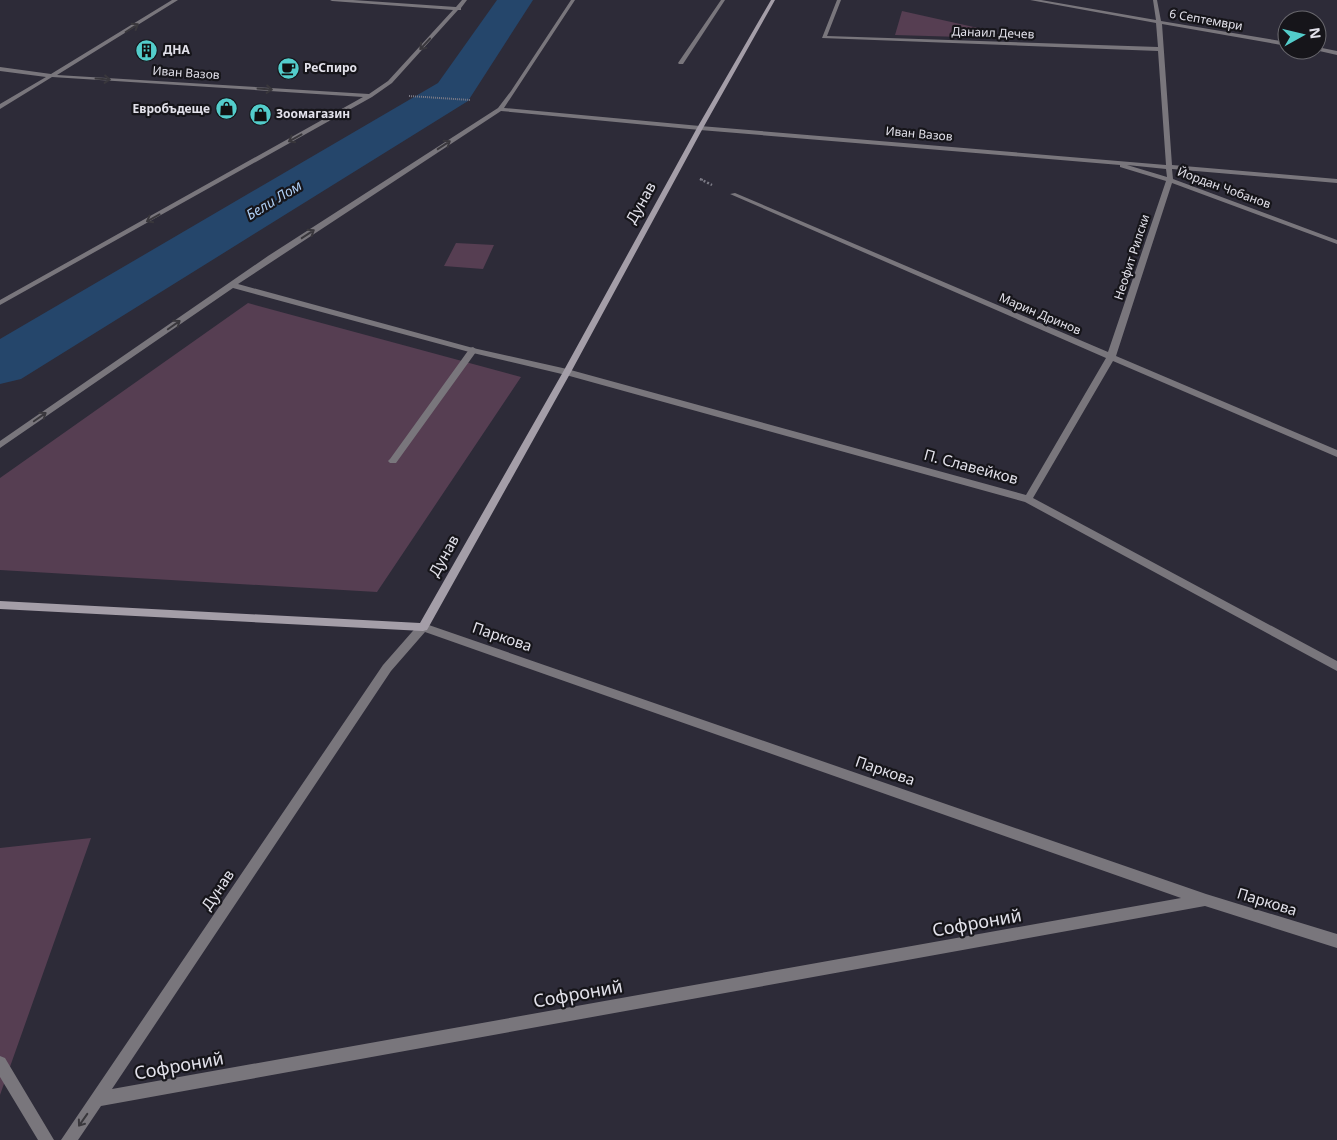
<svg xmlns="http://www.w3.org/2000/svg" width="1337" height="1140" font-family="'Noto Sans',sans-serif">
<rect width="100%" height="100%" fill="#2d2b38"/>
<path fill="#563e52" d="M 902,11 L 996,32 L 995,38 L 895,35 Z
M 456,243 L 494,245 L 483,269 L 444,266 Z
M 248,303 L 521,377 L 377,592 L 0,570 L 0,478 Z
M 91,838 L 0,1095 L 0,848 Z"/>
<g fill="none" stroke-linecap="round" stroke-linejoin="round">
<path fill="#25466b" fill-rule="evenodd" d="M 497,0 L 533,0 L 468,101 L 21,379 L 0,384 L 0,339 L 438,83 Z"/>
<path stroke="#7c7b86" stroke-width="2" stroke-dasharray="1 1" stroke-linecap="butt" d="M 409,96 L 470,100
M 700,179 L 703,180"/>
<path stroke="#7c7b86" stroke-width="2.5" stroke-dasharray="2 2" stroke-linecap="butt" d="M 700,179 L 712,185"/>
<path fill="#79767c" fill-rule="evenodd" d="M 473,347 L 477,350 L 476,352 L 396,463 L 390,463 L 388,461 L 390,459 L 470,348 Z"/>
<path fill="#79767c" fill-rule="evenodd" d="M 172,0 L 178,0 L 57,75 L 369,94 L 388,81 L 453,10 L 332,1 L 330,0 L 353,0 L 456,7 L 462,0 L 467,0 L 461,8 L 461,10 L 458,10 L 392,83 L 372,97 L 0,305 L 0,300 L 363,97 L 52,77 L 0,109 L 0,104 L 46,77 L 0,71 L 0,67 L 51,74 Z
M 571,0 L 575,0 L 504,108 L 700,126 L 1166,165 L 1158,51 L 822,38 L 837,0 L 841,0 L 827,36 L 1158,47 L 1156,23 L 1030,0 L 1041,0 L 1156,20 L 1153,0 L 1157,0 L 1161,21 L 1287,42 L 1287,46 L 1162,24 L 1172,165 L 1337,179 L 1337,183 L 1172,169 L 1173,179 L 1337,240 L 1337,244 L 1172,183 L 1116,356 L 1337,450 L 1337,457 L 1113,361 L 1033,498 L 1337,661 L 1337,671 L 1025,502 L 566,375 L 473,353 L 233,288 L 0,448 L 0,441 L 268,256 L 498,108 L 511,91 ZM 501,111 L 700,130 L 1120,165 L 1120,167 L 1166,181 L 1108,352 L 735,193 L 730,194 L 1106,358 L 1026,495 L 567,369 L 473,348 L 238,284 ZM 1127,165 L 1166,169 L 1167,177 Z
M 721,0 L 725,0 L 683,64 L 679,64 L 678,63 Z
M 1317,47 L 1337,51 L 1337,55 L 1315,50 L 1317,50 Z
M 423,623 L 1206,894 L 1337,934 L 1337,948 L 1205,906 L 101,1106 L 78,1140 L 61,1140 L 383,665 L 419,624 ZM 425,632 L 1181,898 L 112,1089 L 391,671 Z
M 0,1056 L 5,1058 L 54,1140 L 38,1140 L 0,1077 Z"/>
<path fill="#a49ea8" fill-rule="evenodd" d="M 771,0 L 775,0 L 703,128 L 571,372 L 427,630 L 423,631 L 0,609 L 0,601 L 420,623 L 563,372 L 697,128 Z"/>
</g>
<defs><path id="oneway-shaft" d="M-6 0H5M1.5-3L5.5 0L1.5 3" fill="none" stroke-width="1.6" stroke-linecap="round" stroke-linejoin="round" transform="scale(1.25)"/></defs>
<g stroke="#39373c">
<use href="#oneway-shaft" transform="translate(132 28) rotate(-32)"/>
<use href="#oneway-shaft" transform="translate(425 44) rotate(133)"/>
<use href="#oneway-shaft" transform="translate(103 79) rotate(4)"/>
<use href="#oneway-shaft" transform="translate(265 89) rotate(4)"/>
<use href="#oneway-shaft" transform="translate(295 138) rotate(151)"/>
<use href="#oneway-shaft" transform="translate(444 145) rotate(-33)"/>
<use href="#oneway-shaft" transform="translate(153 218) rotate(151)"/>
<use href="#oneway-shaft" transform="translate(308 234) rotate(-33)"/>
<use href="#oneway-shaft" transform="translate(174 325) rotate(-35)"/>
<use href="#oneway-shaft" transform="translate(40 417) rotate(-35)"/>
<use href="#oneway-shaft" transform="translate(83 1120) rotate(125)"/>
</g>
<defs>
<symbol id="building-disc" viewBox="-11 -11 22 22"><circle r="9.5" fill="#53cdcb" stroke="#16151a"/><path d="M-4-6H4V6H1V3H-1V6H-4ZM-2.5-4.3h1.7v1.8h-1.7ZM.8-4.3h1.7v1.8H.8ZM-2.5-1h1.7V.8h-1.7ZM.8-1h1.7V.8H.8Z" fill="#111"/></symbol>
<symbol id="cafe-disc" viewBox="-11 -11 22 22"><circle r="9.5" fill="#53cdcb" stroke="#16151a"/><path d="M-5.5-4.5H6V0H3Q3 3.5 0 3.5H-2.5Q-5.5 3.5-5.5 0ZM3-3.2v2h1.7v-2ZM-6 4.5H4V6H-6Z" fill="#111"/></symbol>
<symbol id="shop-disc" viewBox="-11 -11 22 22"><circle r="9.5" fill="#53cdcb" stroke="#16151a"/><path d="M-5-2.5h2.3a2.7 3.5 0 0 1 5.4 0H5L5.5 6h-11ZM-1.5-2.5h3a1.5 2.3 0 0 0-3 0Z" fill="#111"/></symbol>
</defs>
<g fill-rule="evenodd">
<use href="#building-disc" x="134" y="38" width="25" height="25"/>
<use href="#cafe-disc" x="276" y="56" width="25" height="25"/>
<use href="#shop-disc" x="214" y="96" width="25" height="25"/>
<use href="#shop-disc" x="248" y="102" width="25" height="25"/>
</g>
<g text-anchor="middle" stroke-width="4.5" stroke-linejoin="round" paint-order="stroke">
<g font-size="12" fill="#e2e1ea" stroke="#16151a">
<text transform="translate(1206 20) rotate(10)" y="4">6 Септември</text>
<text transform="translate(993 33) rotate(2)" y="4">Данаил Дечев</text>
<text transform="translate(186 73) rotate(4)" y="4">Иван Вазов</text>
<text transform="translate(919 134) rotate(5)" y="4">Иван Вазов</text>
<text transform="translate(1224 188) rotate(20)" y="4">Йордан Чобанов</text>
<text transform="translate(1132 257) rotate(-72)" y="4">Неофит Рилски</text>
<text transform="translate(1040 314) rotate(23)" y="4">Марин Дринов</text>
</g>
<g font-size="12" font-weight="bold" fill="#e2e1ea" stroke="#16151a" text-anchor="start">
<text x="163" y="54">ДНА</text>
<text x="304" y="72">РеСпиро</text>
<text x="210" y="113" text-anchor="end">Евробъдеще</text>
<text x="276" y="118">Зоомагазин</text>
</g>
<g font-size="14" font-style="italic" fill="#aecef4" stroke="#16151a">
<text transform="translate(274 200) rotate(-31)" y="5">Бели Лом</text>
</g>
<g font-size="15" fill="#e2e1ea" stroke="#16151a">
<text transform="translate(641 203) rotate(-61)" y="5">Дунав</text>
<text transform="translate(971 467) rotate(15)" y="5">П. Славейков</text>
<text transform="translate(444 556) rotate(-61)" y="5">Дунав</text>
<text transform="translate(502 637) rotate(19)" y="5">Паркова</text>
<text transform="translate(885 771) rotate(19)" y="5">Паркова</text>
<text transform="translate(218 890) rotate(-56)" y="5">Дунав</text>
<text transform="translate(1267 902) rotate(17)" y="5">Паркова</text>
</g>
<g font-size="18" fill="#e2e1ea" stroke="#16151a">
<text transform="translate(977 923) rotate(-10)" y="6">Софроний</text>
<text transform="translate(578 994) rotate(-10)" y="6">Софроний</text>
<text transform="translate(179 1066) rotate(-10)" y="6">Софроний</text>
</g>
</g>
<g transform="translate(1302 35) rotate(82)"><circle r="24" fill="#16151a" stroke="#68676d"/>
<path d="M0-4L9 19L0 12L-9 19Z" fill="#53cdcb"/>
<text y="-8" font-size="14" font-weight="bold" text-anchor="middle" fill="#e2e1ea">N</text>
</g>
</svg>
